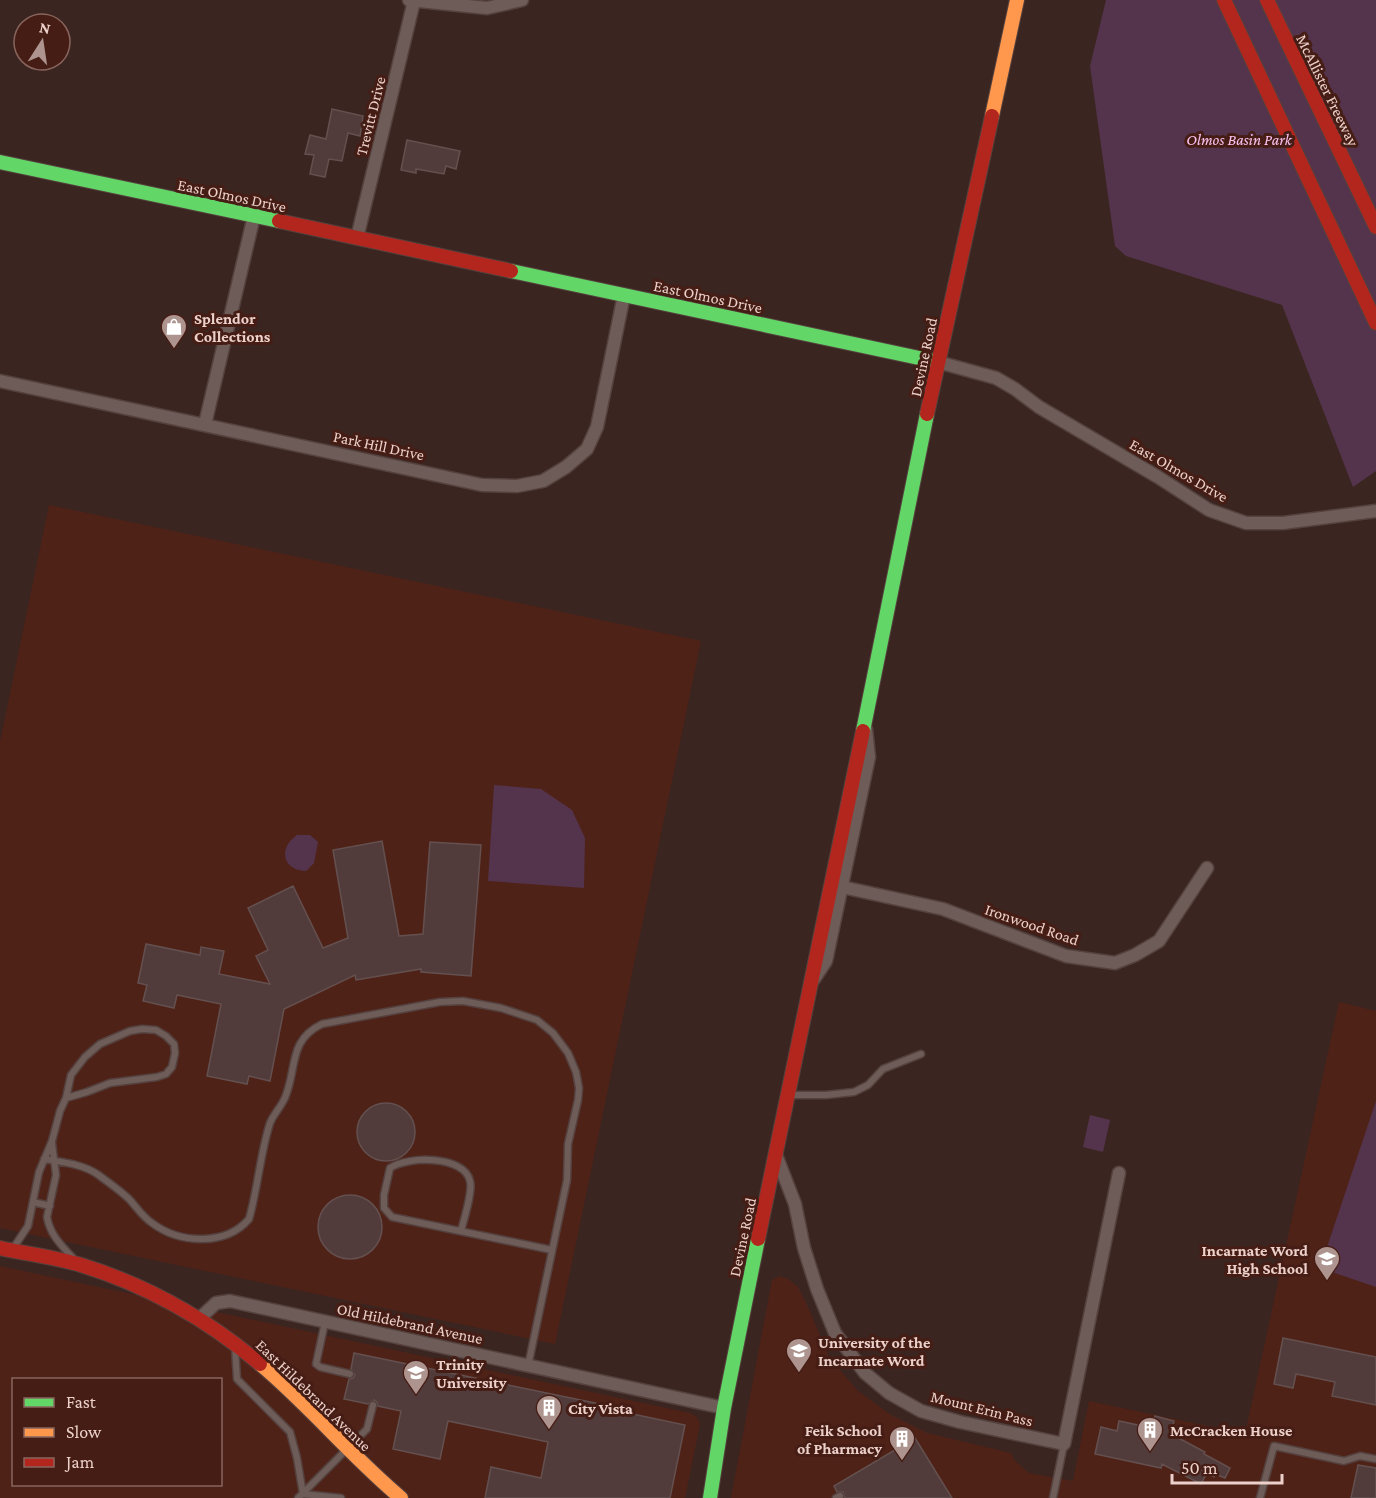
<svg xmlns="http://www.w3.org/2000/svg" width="1376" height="1498" font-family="'Crimson Pro',serif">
<rect width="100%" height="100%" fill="#3b2520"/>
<path fill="#4f2218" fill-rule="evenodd" d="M 49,505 L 701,641 L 555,1344 L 0,1228 L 0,742 Z
M 1339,1002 L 1376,1011 L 1376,1498 L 731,1498 L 772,1280 L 780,1276 L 788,1279 L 798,1287 L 808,1307 L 829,1357 L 858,1391 L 891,1415 L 927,1433 L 1011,1453 L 1015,1461 L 1029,1473 L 1073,1481 L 1089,1401 L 1245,1434 Z
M 0,1266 L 690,1413 L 697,1417 L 700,1424 L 685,1498 L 0,1498 ZM 14,1380 L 220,1380 L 220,1484 L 14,1484 Z"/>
<path fill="#54344c" d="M 1106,0 L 1376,0 L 1376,471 L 1353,487 L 1282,305 L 1126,256 L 1115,246 L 1090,66 Z
M 494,785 L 541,789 L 572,810 L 585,838 L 584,888 L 488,881 Z
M 297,835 L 310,835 L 318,842 L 314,863 L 306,871 C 282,870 278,848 297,835 Z
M 1376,1101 L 1376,1287 L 1320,1268 Z
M 1090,1115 L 1110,1120 L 1103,1152 L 1083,1147 Z"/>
<path fill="#513c3b" stroke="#64504f" stroke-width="1.5" d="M 332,109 L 363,116 L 360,136 L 348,133 L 342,161 L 329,159 L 325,177 L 310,174 L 314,155 L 305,154 L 310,135 L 326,139 Z
M 407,140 L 460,151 L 456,169 L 446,166 L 444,174 L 416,169 L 416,173 L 401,170 Z
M 382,841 L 399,936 L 423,934 L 430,842 L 481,845 L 471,976 L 421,972 L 421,969 L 356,980 L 355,975 L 284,1009 L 270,1081 L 249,1076 L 247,1084 L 207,1076 L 221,1004 L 177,995 L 174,1008 L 143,1001 L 147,985 L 138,983 L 146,944 L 200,955 L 201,947 L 224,951 L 219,974 L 270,984 L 256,956 L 268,950 L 248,908 L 293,886 L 323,948 L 348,938 L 333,850 Z
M357 1132a29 29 0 1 1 58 0a29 29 0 1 1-58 0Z
M318 1227a32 32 0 1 1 64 0a32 32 0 1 1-64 0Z
M 1283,1338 L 1376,1357 L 1376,1405 L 1332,1396 L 1335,1382 L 1296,1374 L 1293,1388 L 1274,1384 Z
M 354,1353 L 605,1405 L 604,1408 L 685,1425 L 670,1498 L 485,1498 L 491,1467 L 541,1478 L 548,1442 L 448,1421 L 440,1459 L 393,1449 L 401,1411 L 378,1406 L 377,1402 L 374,1400 L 368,1404 L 344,1399 L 349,1379 L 353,1378 L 355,1375 L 351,1369 Z
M 1155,1416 L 1174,1421 L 1171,1434 L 1205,1452 L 1204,1454 L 1230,1468 L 1225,1478 L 1215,1474 L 1214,1477 L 1207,1473 L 1201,1484 L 1162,1464 L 1161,1468 L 1095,1454 L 1101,1427 L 1117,1431 L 1119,1421 L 1152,1428 Z
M 915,1438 L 952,1498 L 845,1498 L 843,1492 L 837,1492 L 834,1486 Z
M 1358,1465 L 1376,1468 L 1376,1498 L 1351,1498 Z"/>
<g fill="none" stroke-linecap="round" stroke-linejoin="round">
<defs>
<path id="lane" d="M 789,1095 L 826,1095 L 854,1092 L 868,1085 L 883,1069 L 921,1054
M 52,1143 L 56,1175 L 47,1217 C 50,1235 62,1246 73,1258
M 44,1159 C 62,1162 82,1164 97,1174 C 108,1182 121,1191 130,1200 C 137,1208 143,1217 152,1223 C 180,1244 226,1246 249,1219 C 258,1188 260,1154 270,1123 C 274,1113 283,1105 286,1095 C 297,1066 289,1040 322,1024 L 440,1002 L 463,1001 L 501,1008 L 537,1020 L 553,1033 L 568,1053 L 576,1072 L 579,1088 L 578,1100 L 568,1144 L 567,1180 L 528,1366
M 33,1202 L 50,1206
M 461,1231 C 464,1219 473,1191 470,1181 C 464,1155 408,1156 390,1168 L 384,1195 L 384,1208 L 392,1217 L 552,1250
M 12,1250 L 28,1226 L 39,1172 L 52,1141 L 60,1111 L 66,1098 L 71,1075 L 85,1057 L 100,1044 L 130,1031 L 142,1029 L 156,1030 L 166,1036 L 174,1044 L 175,1053 L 172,1067 L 166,1074 L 157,1077 L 110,1083 L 87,1092 L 66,1098
M 325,1322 L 316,1364 L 320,1367 L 350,1374
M 235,1347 L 237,1379 L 290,1432 L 297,1458 L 303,1494
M 303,1494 L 341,1498
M 298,1498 L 367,1429 L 373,1405
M 836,1498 L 840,1496
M 1053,1498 L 1064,1444
M 1260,1498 L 1274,1446 L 1344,1461 L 1360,1456 L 1376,1459"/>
<path id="street" d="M 409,0 L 487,8 L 522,0
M 357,238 L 414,1
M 938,362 L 996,378 L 1015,389 L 1039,407 L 1158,477 L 1209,510 L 1246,523 L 1283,523 L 1376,511
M 0,381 L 482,485 L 517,486 L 543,481 L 566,467 L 587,449 L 597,427 L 624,295
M 205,424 L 254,216
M 842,887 L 943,909 L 1066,956 L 1115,963 L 1135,955 L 1159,941 L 1207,868
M 814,979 L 826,961 L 869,757 L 866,729
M 776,1155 L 795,1204 L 804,1248 L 817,1289 L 835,1333 L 865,1373 L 889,1393 L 921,1411 L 960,1422 L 1064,1444 L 1119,1173
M 199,1319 L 216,1303 L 230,1301 L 724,1408"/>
<path id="fast" d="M 0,162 L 279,221
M 511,271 L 938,362
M 863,731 L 927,414
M 710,1498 L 724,1408 L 758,1239"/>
<path id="slow" d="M 992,116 L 1017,0
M 260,1364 C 310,1406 351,1456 401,1498"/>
<path id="jam" d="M 1224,0 L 1376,323
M 1267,0 L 1376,227
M 279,221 L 511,271
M 927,414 L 992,116
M 758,1239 L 863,731
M 0,1248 C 27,1254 54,1257 81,1265 C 146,1285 208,1320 260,1364"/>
</defs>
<use href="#lane" stroke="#55413e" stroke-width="9"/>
<use href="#street" stroke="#55413e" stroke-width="15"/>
<use href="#fast" stroke="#55413e" stroke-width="16"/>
<use href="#slow" stroke="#55413e" stroke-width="16"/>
<use href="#jam" stroke="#55413e" stroke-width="16"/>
<use href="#lane" stroke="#6d5c58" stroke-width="6"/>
<use href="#street" stroke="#6d5c58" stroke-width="12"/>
<use href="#fast" stroke="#63d668" stroke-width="14"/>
<use href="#slow" stroke="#ff974d" stroke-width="14"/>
<use href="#jam" stroke="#b3261e" stroke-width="14"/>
</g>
<defs>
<symbol id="shop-pin" viewBox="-11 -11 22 30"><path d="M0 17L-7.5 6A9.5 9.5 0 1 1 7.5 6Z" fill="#ae948e" stroke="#461d15"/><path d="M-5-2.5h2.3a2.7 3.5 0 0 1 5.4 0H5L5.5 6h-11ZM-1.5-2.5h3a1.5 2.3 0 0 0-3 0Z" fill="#fff"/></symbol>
<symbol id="school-pin" viewBox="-11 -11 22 30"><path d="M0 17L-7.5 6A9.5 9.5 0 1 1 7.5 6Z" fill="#ae948e" stroke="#461d15"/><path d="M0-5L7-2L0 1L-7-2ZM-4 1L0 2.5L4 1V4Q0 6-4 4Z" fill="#fff"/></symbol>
<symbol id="university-pin" viewBox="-11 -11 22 30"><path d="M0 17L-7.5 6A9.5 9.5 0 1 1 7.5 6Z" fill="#ae948e" stroke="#461d15"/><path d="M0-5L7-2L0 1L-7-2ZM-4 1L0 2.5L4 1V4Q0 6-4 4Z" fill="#fff"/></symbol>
<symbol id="building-pin" viewBox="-11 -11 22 30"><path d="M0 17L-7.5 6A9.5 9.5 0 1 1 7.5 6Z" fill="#ae948e" stroke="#461d15"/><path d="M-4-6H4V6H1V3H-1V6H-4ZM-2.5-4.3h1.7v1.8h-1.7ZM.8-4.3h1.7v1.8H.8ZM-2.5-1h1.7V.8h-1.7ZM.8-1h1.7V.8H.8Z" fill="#fff"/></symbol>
</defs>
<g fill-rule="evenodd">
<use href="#shop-pin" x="159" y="312" width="30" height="40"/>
<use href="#school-pin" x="1312" y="1244" width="30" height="40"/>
<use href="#university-pin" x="784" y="1336" width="30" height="40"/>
<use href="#university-pin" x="401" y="1358" width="30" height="40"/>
<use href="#building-pin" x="534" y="1393" width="30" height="40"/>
<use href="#building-pin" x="1135" y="1415" width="30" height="40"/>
<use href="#building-pin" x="887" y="1424" width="30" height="40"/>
</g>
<g text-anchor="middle" stroke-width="6" stroke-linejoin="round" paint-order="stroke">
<g font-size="16" fill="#ecd0ca" stroke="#461d15">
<text transform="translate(1328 90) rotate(64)" y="6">McAllister Freeway</text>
<text transform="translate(370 116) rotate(-76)" y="6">Trevitt Drive</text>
<text transform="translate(232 195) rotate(12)" y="6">East Olmos Drive</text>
<text transform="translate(708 296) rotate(12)" y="6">East Olmos Drive</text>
<text transform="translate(923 357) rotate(-78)" y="6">Devine Road</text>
<text transform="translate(379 445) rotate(12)" y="6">Park Hill Drive</text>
<text transform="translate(1179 470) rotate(30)" y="6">East Olmos Drive</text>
<text transform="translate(1032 924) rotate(19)" y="6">Ironwood Road</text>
<text transform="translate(742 1237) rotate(-78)" y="6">Devine Road</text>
<text transform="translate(410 1323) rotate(12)" y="6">Old Hildebrand Avenue</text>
<text transform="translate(314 1395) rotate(44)" y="6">East Hildebrand Avenue</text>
<text transform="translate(982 1408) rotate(14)" y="6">Mount Erin Pass</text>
</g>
<g font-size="16" font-style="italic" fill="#fcc1f1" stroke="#461d15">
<text x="1239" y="145">Olmos Basin Park</text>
</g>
<g font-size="16" font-weight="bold" fill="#ecd0ca" stroke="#461d15" text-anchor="start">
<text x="194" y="324">Splendor<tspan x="194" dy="18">Collections</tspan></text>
<text x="1308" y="1256" text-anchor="end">Incarnate Word<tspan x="1308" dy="18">High School</tspan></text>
<text x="818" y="1348">University of the<tspan x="818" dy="18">Incarnate Word</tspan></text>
<text x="436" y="1370">Trinity<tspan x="436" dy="18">University</tspan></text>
<text x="568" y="1414">City Vista</text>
<text x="882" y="1436" text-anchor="end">Feik School<tspan x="882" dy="18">of Pharmacy</tspan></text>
<text x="1170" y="1436">McCracken House</text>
</g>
</g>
<rect x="12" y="1378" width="210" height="108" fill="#461d15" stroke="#88655d" stroke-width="1.5"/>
<rect x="24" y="1398" width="30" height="9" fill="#63d668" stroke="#88655d" stroke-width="1.5"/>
<text x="66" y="1408" font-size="18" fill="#ecd0ca">Fast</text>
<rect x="24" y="1428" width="30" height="9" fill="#ff974d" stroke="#88655d" stroke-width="1.5"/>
<text x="66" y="1438" font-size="18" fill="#ecd0ca">Slow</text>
<rect x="24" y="1458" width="30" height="9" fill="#b3261e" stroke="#88655d" stroke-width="1.5"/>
<text x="66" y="1468" font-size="18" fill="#ecd0ca">Jam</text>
<g transform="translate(42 42) rotate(12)"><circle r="28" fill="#461d15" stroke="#88655d" stroke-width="1.5"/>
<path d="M0-4.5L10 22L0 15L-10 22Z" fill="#ae948e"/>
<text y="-9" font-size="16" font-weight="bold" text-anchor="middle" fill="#ecd0ca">N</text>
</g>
<path d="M1172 1474v9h110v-9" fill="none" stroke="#ecd0ca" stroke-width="3"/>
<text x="1181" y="1474" font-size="18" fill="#ecd0ca" stroke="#461d15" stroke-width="4.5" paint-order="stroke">50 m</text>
</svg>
